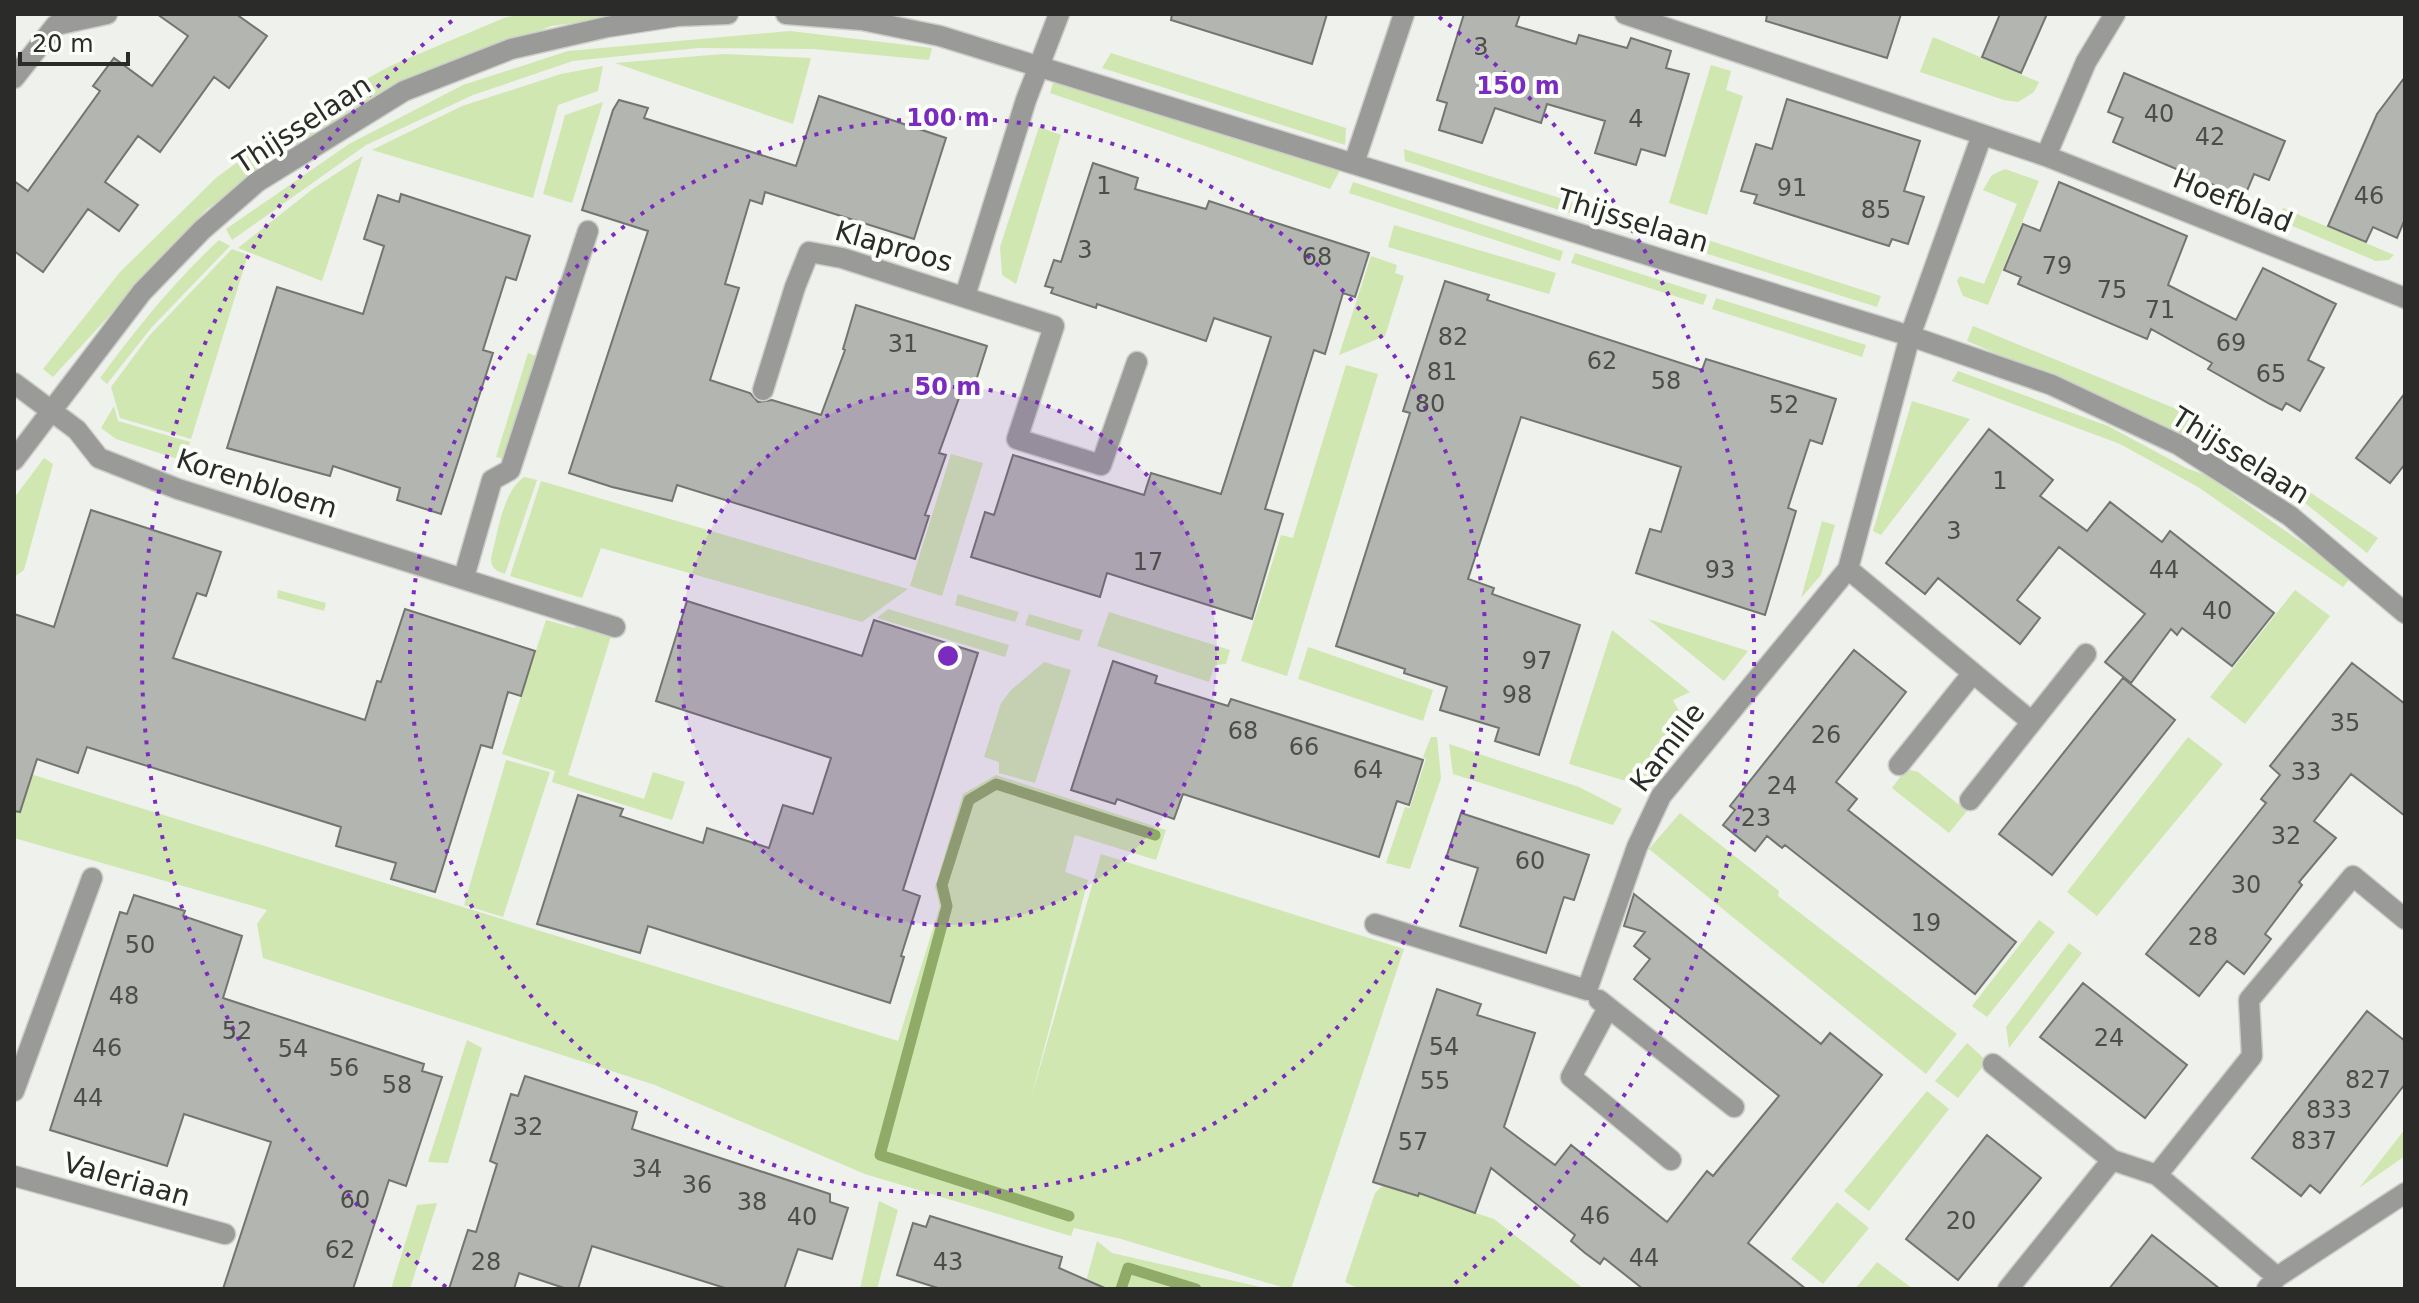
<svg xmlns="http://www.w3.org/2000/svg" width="2419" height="1303" font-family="'DejaVu Sans',sans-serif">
<rect width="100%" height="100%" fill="#eef1ec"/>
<path fill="#d0e7b1" d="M 521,14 L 643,14 L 551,26 L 352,109 L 207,209 L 53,377 L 43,369 L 120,272 L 217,177 L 309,111 L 390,66 L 504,18 Z
M 790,31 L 932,48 L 929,60 L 813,49 L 698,48 L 573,61 L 473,95 L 366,145 L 232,240 L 226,229 L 349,144 L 463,85 L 568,51 Z
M 1933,37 L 2039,82 L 2034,92 L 2018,102 L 2004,100 L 1920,72 Z
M 1111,53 L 1346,128 L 1345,145 L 1102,68 Z
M 723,54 L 811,58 L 793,124 L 615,63 Z
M 1711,65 L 1731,71 L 1726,90 L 1743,96 L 1707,215 L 1669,203 Z
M 603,66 L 598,91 L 558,105 L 533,198 L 372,150 L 462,106 L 561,74 Z
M 1054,80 L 1340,170 L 1330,189 L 1050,93 Z
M 603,102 L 572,203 L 543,194 L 565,115 Z
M 1039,127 L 1061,135 L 1016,284 L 1002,275 L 1000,247 Z
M 1404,149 L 1645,225 L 1641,236 L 1405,161 Z
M 363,156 L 322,281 L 238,248 L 314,188 Z
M 2005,169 L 2039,181 L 1988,305 L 1963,296 L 1957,281 L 1960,276 L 1984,284 L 2017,204 L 1983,190 L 1992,175 Z
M 1353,182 L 1563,251 L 1560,261 L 1349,193 Z
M 2283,208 L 2394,255 L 2389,260 L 2376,261 L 2278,220 Z
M 1394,225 L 1556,273 L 1549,294 L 1388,247 Z
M 1661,225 L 1881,296 L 1877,307 L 1657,238 Z
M 219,240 L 230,246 L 151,328 L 107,384 L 100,378 C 136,329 174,282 219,240 Z
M 232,249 L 248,255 L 191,439 L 120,418 L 111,387 L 149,336 Z
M 1575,253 L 1707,295 L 1703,305 L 1571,263 Z
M 1371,256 L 1397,265 L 1395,273 L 1404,276 L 1385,336 L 1339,355 Z
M 1716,298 L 1866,345 L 1862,357 L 1712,309 Z
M 1973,326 L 2201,419 L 2378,538 L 2367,553 L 2305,503 L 2207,445 L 1967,341 Z
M 528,353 L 544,359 L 512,461 L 496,457 Z
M 1346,365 L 1378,374 L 1287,676 L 1241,661 L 1281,535 L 1293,538 Z
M 1958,371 L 2108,426 L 2186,468 L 2206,475 L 2351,577 L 2343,587 L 2198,487 L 2120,444 L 1952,381 Z
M 1912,401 L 1970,419 L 1881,535 L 1873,531 Z
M 114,406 L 118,421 L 190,442 L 184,461 L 116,439 L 101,428 Z
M 951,454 L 983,463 L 942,596 L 910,586 Z
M 44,458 L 53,464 L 24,570 L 14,577 L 14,498 Z
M 524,477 L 537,480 L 505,574 C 496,571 491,568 491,558 C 498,533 502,493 524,477 Z
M 541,481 L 908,589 L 862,622 L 601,548 L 582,598 L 510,576 Z
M 1822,521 L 1835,525 L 1821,575 L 1801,598 Z
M 278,590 L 326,603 L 324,611 L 277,598 Z
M 2295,590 L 2330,616 L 2245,724 L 2210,697 Z
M 958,594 L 1019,612 L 1015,622 L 955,605 Z
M 888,609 L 1009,645 L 1005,657 L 877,618 Z
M 1109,612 L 1230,650 L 1226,664 L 1215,665 L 1209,682 L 1097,646 Z
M 1029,614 L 1083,630 L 1079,641 L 1025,625 Z
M 579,616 L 612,633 L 568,775 L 644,799 L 653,772 L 685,782 L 672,820 L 552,782 L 555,771 L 502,754 L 546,620 L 575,628 Z
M 1648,619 L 1748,651 L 1724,681 Z
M 1612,630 L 1690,692 L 1673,700 L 1688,728 L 1643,786 L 1569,764 Z
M 1308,647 L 1433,690 L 1423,721 L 1298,679 Z
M 1044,662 L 1071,670 L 1035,783 L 999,773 L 999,762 L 984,757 L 1001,703 L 1011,690 Z
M 1431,737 L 1437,737 L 1441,778 L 1410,869 L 1386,863 L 1405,807 L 1410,808 L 1426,759 L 1423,757 Z
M 2188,737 L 2223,764 L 2097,916 L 2067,892 Z
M 1449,744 L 1579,787 L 1622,809 L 1613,825 L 1453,774 Z
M 506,760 L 550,772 L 503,917 L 464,905 Z
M 14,769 L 898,1041 L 940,906 L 935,887 L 963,794 L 996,775 L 1166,830 L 1156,860 L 1075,835 L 1065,872 L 1088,880 L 1031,1099 L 1101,854 L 1404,949 L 1291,1289 L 1288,1289 L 1121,1239 L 1074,1228 L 1071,1236 L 865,1174 L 655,1085 L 263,958 L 257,924 L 267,910 L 14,838 Z
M 1910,770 L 1918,772 L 1967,811 L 1949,833 L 1892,788 L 1904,772 Z
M 1680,813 L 1779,891 L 1778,896 L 1957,1034 L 1926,1074 L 1649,849 Z
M 2039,920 L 2055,932 L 1987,1017 L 1972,1006 Z
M 2069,943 L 2082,953 L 2009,1048 L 2006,1027 Z
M 467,1040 L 482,1048 L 448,1163 L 428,1162 Z
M 1967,1043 L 1987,1061 L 1958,1098 L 1935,1081 Z
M 1927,1091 L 1949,1109 L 1869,1211 L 1844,1191 Z
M 2405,1129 L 2405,1156 L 2359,1188 Z
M 1385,1183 L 1494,1219 L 1584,1289 L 1359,1289 L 1345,1282 L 1375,1193 Z
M 879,1201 L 898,1210 L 877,1289 L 860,1289 Z
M 1837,1202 L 1869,1228 L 1823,1284 L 1791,1259 Z
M 437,1203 L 410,1289 L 391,1289 L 417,1205 Z
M 1097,1241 L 1112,1253 L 1269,1289 L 1084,1289 Z
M 1877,1262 L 1913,1289 L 1855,1289 Z"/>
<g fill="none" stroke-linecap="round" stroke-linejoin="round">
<path stroke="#90aa68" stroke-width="11" d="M 1069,1216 L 880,1155 L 947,906 L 942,885 L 969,800 L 996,784 L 1155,835
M 1121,1289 L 1128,1268 L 1196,1289"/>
</g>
<path fill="#b3b5b0" stroke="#737570" stroke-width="2" d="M 157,14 L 236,14 L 267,36 L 229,88 L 214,77 L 160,152 L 138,136 L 105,182 L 138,205 L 119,231 L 88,209 L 43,272 L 14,251 L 14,181 L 28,191 L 100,91 L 93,86 L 114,58 L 152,86 L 188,36 Z
M 1172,14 L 1327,14 L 1312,64 L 1171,20 Z
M 1464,14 L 1520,14 L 1516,26 L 1576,44 L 1579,35 L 1627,48 L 1631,38 L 1671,51 L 1666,68 L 1689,74 L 1665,156 L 1641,149 L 1636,165 L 1595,153 L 1605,121 L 1547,104 L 1541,123 L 1495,108 L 1482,143 L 1439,130 L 1447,103 L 1437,100 Z
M 1767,14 L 1901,14 L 1887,58 L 1766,21 Z
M 2000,14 L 2047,14 L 2021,73 L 1982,57 Z
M 2124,73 L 2285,141 L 2269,180 L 2254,174 L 2244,198 L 2113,142 L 2123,118 L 2108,112 Z
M 2405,77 L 2405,219 L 2397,238 L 2373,227 L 2366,242 L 2328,226 L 2377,114 Z
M 819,96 L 946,138 L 914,239 L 765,192 L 762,204 L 750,200 L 725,284 L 739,288 L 710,380 L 750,393 L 758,402 L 772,400 L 821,415 L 845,350 L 843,349 L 856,305 L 987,346 L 973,390 L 963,387 L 939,453 L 946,455 L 925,515 L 929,516 L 915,559 L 677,485 L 672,501 L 612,487 L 569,473 L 648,231 L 582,210 L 613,110 L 619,100 L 648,108 L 644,118 L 796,166 Z
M 1787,99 L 1920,141 L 1904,191 L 1924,197 L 1908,244 L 1892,239 L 1889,246 L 1873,241 L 1754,203 L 1757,195 L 1741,191 L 1756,144 L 1772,149 Z
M 1093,163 L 1138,178 L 1135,189 L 1206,209 L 1209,201 L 1369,253 L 1355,297 L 1343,293 L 1325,354 L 1314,350 L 1299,398 L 1265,509 L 1283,514 L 1252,619 L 1107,573 L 1100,597 L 971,557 L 985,512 L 994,515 L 1013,455 L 1144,495 L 1151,473 L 1221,494 L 1271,337 L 1214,318 L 1206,341 L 1097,304 L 1096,308 L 1051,293 L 1053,288 L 1045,286 L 1054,260 L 1061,262 Z
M 2059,182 L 2187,236 L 2168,285 L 2236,320 L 2263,268 L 2336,304 L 2308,360 L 2324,368 L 2300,411 L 2286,403 L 2282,410 L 2270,404 L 2208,369 L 2212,363 L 2151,329 L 2147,339 L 2018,284 L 2021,277 L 2004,270 L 2023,224 L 2040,231 Z
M 401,194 L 530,236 L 516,280 L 506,277 L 483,350 L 493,353 L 441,514 L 397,500 L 400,488 L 333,466 L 330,476 L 227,448 L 277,287 L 363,314 L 384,246 L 364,239 L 378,195 L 399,202 Z
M 1445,281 L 1489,295 L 1487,300 L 1702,370 L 1706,359 L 1836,399 L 1822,444 L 1810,440 L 1788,508 L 1796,511 L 1765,615 L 1636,573 L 1650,529 L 1661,532 L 1681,467 L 1521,417 L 1468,579 L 1494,588 L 1492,594 L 1580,625 L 1539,755 L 1495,741 L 1499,728 L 1440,710 L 1447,687 L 1404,673 L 1405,669 L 1336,646 L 1410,413 L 1403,411 Z
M 2405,393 L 2405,464 L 2390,483 L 2356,458 Z
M 1989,429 L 2053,480 L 2040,496 L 2087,531 L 2110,502 L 2162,542 L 2170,531 L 2274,613 L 2232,666 L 2182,628 L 2177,635 L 2171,629 L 2131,683 L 2105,662 L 2145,614 L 2059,547 L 2017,600 L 2040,618 L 2020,644 L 1938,578 L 1925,594 L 1886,563 Z
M 91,510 L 221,552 L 206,596 L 197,593 L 173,658 L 365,720 L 377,681 L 381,682 L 405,609 L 535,651 L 521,696 L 508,692 L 492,748 L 481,745 L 435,892 L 391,879 L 396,863 L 336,846 L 341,827 L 87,747 L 78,773 L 37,759 L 20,812 L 14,811 L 14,614 L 54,627 Z
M 687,601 L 862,656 L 874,620 L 978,653 L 903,890 L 920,896 L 901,956 L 904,957 L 890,1003 L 648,926 L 640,953 L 537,924 L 578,795 L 623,809 L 620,816 L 703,843 L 707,828 L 769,848 L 783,805 L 813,814 L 831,758 L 656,701 Z
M 1854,650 L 1906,692 L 1836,782 L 1857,799 L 1848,810 L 2016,942 L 1975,994 L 1785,845 L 1782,848 L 1767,836 L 1755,851 L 1723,825 L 1735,810 L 1730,806 Z
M 1113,661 L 1157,676 L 1155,683 L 1228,706 L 1231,699 L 1423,760 L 1409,805 L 1397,801 L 1379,857 L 1183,794 L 1174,819 L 1117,799 L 1115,804 L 1071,790 Z
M 2352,663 L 2405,704 L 2405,816 L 2351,774 L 2314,821 L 2336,838 L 2299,882 L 2302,885 L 2265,934 L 2271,939 L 2244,974 L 2227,961 L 2199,996 L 2146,954 L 2266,803 L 2261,799 L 2280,775 L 2270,766 Z
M 2123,678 L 2175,720 L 2052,875 L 1999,834 Z
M 1461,813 L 1589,855 L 1574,900 L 1564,897 L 1546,953 L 1460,926 L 1478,868 L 1446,858 Z
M 1634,894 L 1821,1044 L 1830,1033 L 1882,1075 L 1748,1243 L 1806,1289 L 1643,1289 L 1604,1258 L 1600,1264 L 1585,1253 L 1571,1241 L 1575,1235 L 1491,1168 L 1475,1213 L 1419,1193 L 1418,1196 L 1373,1182 L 1437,989 L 1481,1004 L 1477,1015 L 1535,1033 L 1504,1127 L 1555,1165 L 1571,1145 L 1667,1222 L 1707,1171 L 1713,1176 L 1779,1096 L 1634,979 L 1650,959 L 1634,946 L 1645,932 L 1624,926 Z
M 134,895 L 185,911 L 183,916 L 242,936 L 223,998 L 424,1064 L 422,1071 L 442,1077 L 406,1186 L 389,1180 L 353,1289 L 223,1289 L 271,1142 L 184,1114 L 167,1166 L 50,1130 L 120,912 L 127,914 Z
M 2083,983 L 2187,1065 L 2145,1118 L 2040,1037 Z
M 2367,1011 L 2405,1041 L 2405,1084 L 2320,1193 L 2310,1185 L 2301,1196 L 2252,1158 Z
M 525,1076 L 637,1112 L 632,1129 L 830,1194 L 830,1202 L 848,1208 L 832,1259 L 798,1249 L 784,1289 L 728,1289 L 592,1246 L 578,1289 L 567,1289 L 519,1273 L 514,1289 L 449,1289 L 468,1230 L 476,1232 L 497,1164 L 490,1161 L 511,1094 L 518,1096 Z
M 1987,1135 L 2041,1178 L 1958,1280 L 1906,1239 Z
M 930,1216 L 1062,1257 L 1059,1268 L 1107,1289 L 941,1289 L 897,1275 L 913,1223 L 926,1227 Z
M 2152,1235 L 2220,1289 L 2109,1289 Z"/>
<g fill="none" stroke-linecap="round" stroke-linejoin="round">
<defs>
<path id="minor" d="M 786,14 L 862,20 L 940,36 L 1910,336 L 2052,385 L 2179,445 L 2290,516 L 2405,613
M 1625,14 L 2046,156 L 2405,298
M 14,78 L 56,25 L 107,14
M 2046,156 L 2086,62 L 2115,14
M 1354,163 L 1404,14
M 965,296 L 1026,100 L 1059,14
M 14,383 L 77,430 L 99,458 L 178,489 L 615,627
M 763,390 L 795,287 L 809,252 L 842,258 L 1054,326 L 1017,439 L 1101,465 L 1137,362
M 14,460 L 142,292 L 202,230 L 257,182 L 404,91 L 511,49 L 607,27 L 678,16 L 728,14
M 1848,569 L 2032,722
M 464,577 L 492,480 L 510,470 L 588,231
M 1899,765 L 1973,673
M 1970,800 L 2086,654
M 1375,924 L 1587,990 L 1637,847 L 1661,796 L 1848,569 L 1910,336 L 1982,135
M 1599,1000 L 1734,1107
M 1608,1008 L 1571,1077 L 1671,1160
M 1993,1064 L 2112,1160 L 2157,1175 L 2277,1277
M 14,1091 L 92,878
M 2157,1175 L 2252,1056 L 2249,1000 L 2353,876 L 2405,919
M 14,1176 L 225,1234
M 2008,1289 L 2112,1160
M 2267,1289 L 2277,1277 L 2405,1193"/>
</defs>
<use href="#minor" stroke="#cbcec9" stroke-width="23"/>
<use href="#minor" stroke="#9a9b99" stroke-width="20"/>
</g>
<circle cx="948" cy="656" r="269" fill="#7b2cbf" fill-opacity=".12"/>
<g fill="none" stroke="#7b2cbf" stroke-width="4" stroke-dasharray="4 8">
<circle cx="948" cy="656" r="269"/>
<circle cx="948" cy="656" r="538"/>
<path d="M446 1287A806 806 0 0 1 457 17M1439 17A806 806 0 0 1 1450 1287"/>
</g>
<g text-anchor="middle" stroke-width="8" stroke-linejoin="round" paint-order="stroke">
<g font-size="24" fill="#4d4e4c">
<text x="1481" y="55">3</text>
<text x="2159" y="122">40</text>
<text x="1636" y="127">4</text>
<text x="2210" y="145">42</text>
<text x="1104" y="194">1</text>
<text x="1792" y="196">91</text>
<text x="2369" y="204">46</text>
<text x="1876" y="218">85</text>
<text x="1085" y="258">3</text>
<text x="1317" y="265">68</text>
<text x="2057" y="274">79</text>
<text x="2112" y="298">75</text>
<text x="2160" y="318">71</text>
<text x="1453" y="345">82</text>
<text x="2231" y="351">69</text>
<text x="903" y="352">31</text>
<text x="1602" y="369">62</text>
<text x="1442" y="380">81</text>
<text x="2271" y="382">65</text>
<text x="1666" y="389">58</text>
<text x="1430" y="412">80</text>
<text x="1784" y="413">52</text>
<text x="2000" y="489">1</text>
<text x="1954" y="539">3</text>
<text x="1148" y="570">17</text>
<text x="1720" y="578">93</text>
<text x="2164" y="578">44</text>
<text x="2217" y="619">40</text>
<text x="1537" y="669">97</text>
<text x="1517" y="703">98</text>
<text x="2345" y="731">35</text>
<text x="1243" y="739">68</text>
<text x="1826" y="743">26</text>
<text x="1304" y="755">66</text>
<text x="1368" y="778">64</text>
<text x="2306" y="780">33</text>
<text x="1782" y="794">24</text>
<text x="1756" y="826">23</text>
<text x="2286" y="844">32</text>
<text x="1530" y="869">60</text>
<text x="2246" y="893">30</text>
<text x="1926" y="931">19</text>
<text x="2203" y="945">28</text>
<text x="140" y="953">50</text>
<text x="124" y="1004">48</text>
<text x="237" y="1039">52</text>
<text x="2109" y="1046">24</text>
<text x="1444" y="1055">54</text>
<text x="107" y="1056">46</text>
<text x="293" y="1057">54</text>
<text x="344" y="1076">56</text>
<text x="2368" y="1088">827</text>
<text x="1435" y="1089">55</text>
<text x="397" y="1093">58</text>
<text x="88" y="1106">44</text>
<text x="2329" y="1118">833</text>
<text x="528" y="1135">32</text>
<text x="2314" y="1149">837</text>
<text x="1413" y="1150">57</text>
<text x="647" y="1177">34</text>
<text x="697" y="1193">36</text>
<text x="355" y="1208">60</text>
<text x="752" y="1210">38</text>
<text x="1595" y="1224">46</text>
<text x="802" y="1225">40</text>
<text x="1961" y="1229">20</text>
<text x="340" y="1258">62</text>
<text x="1644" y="1266">44</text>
<text x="486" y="1270">28</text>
<text x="948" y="1270">43</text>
</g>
<g font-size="28" fill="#2b2c2a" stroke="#fcfef9">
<text transform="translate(302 124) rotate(-33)" y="10">Thijsselaan</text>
<text transform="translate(2233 200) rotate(22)" y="10">Hoefblad</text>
<text transform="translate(1633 220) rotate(17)" y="10">Thijsselaan</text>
<text transform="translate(894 246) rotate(16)" y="10">Klaproos</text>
<text transform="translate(2241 455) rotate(32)" y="10">Thijsselaan</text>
<text transform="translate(257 483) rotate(18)" y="10">Korenbloem</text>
<text transform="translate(1667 747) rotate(-53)" y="10">Kamille</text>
<text transform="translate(127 1179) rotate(16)" y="10">Valeriaan</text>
</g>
</g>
<circle cx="948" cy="656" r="12" fill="#7b2cbf" stroke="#fcfef9" stroke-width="4"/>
<g font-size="24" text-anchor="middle" font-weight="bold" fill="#7b2cbf" stroke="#fcfef9" stroke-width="8" stroke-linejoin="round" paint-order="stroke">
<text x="1518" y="94">150 m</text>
<text x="948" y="126">100 m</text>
<text x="948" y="395">50 m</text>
</g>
<rect width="2419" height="1303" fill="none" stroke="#2b2c2a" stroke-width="32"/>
<path d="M20 52v12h108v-12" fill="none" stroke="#2b2c2a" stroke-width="4"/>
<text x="32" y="52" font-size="24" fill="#2b2c2a" stroke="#fcfef9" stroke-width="6" paint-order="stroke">20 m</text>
</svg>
